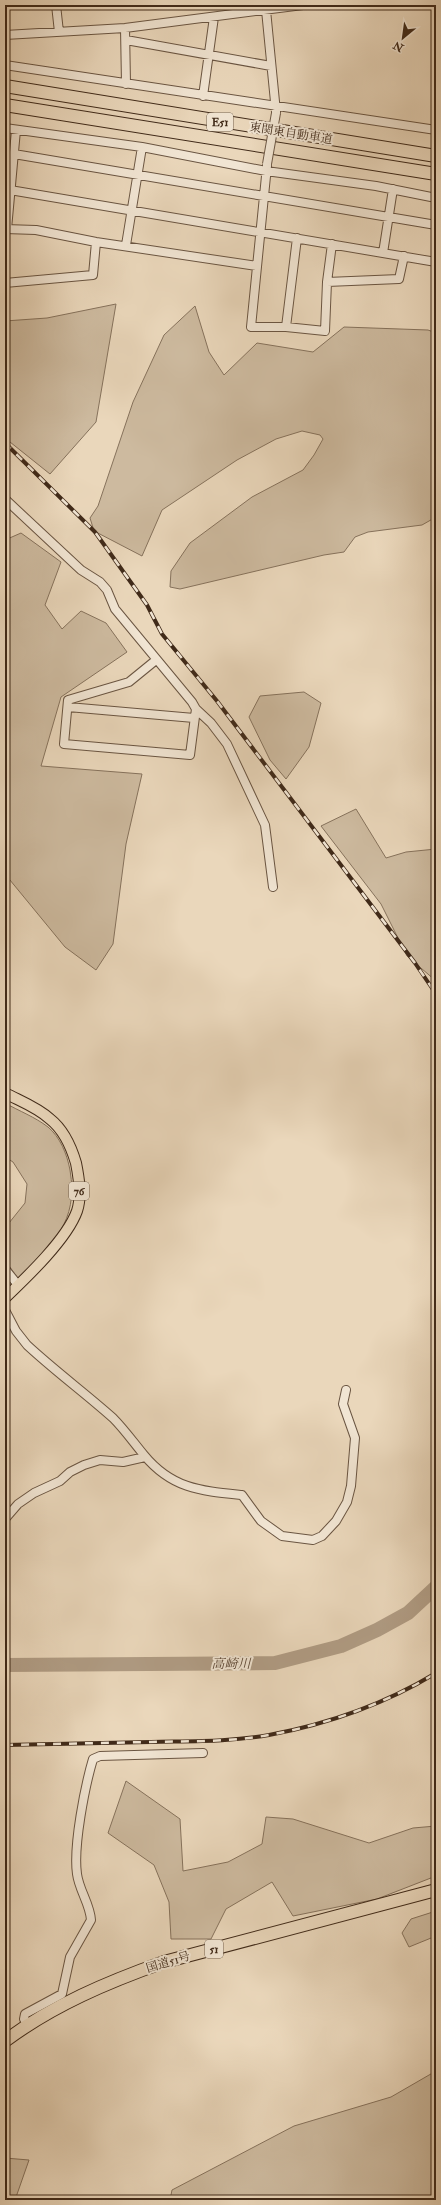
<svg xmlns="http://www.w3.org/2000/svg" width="441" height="2205" font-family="'IM FELL Double Pica','Noto Serif JP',serif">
<rect width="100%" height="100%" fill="#ead7bb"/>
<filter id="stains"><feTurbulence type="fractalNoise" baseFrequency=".005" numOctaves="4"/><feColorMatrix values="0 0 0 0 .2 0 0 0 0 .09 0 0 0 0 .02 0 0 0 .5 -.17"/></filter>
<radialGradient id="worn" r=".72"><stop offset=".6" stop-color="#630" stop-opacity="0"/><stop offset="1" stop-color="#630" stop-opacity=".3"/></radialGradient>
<path fill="#cdba9f" stroke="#86725c" d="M 116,304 L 96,422 L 50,474 L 5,438 L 5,321 L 47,318 Z
M 195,306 L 209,352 L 224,375 L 257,343 L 313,352 L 344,327 L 428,330 L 436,333 L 436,517 L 422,525 L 368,532 L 355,537 L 344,552 L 324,555 L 180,589 L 170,587 L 171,571 L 190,543 L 252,497 L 303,470 L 314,455 L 323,439 L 320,435 L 302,431 L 276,439 L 237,460 L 162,510 L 142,556 L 94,531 L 90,518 L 98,506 L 133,402 L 164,335 Z
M 21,533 L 61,562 L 45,605 L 62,629 L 81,611 L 106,623 L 127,652 L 61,697 L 41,766 L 142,774 L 126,844 L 113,944 L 96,970 L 65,947 L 5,874 L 5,540 Z
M 304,692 L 321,703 L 309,747 L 286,779 L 270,760 L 249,717 L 260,696 Z
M 356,809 L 386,858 L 406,852 L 436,849 L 436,981 L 407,956 L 381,904 L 321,826 Z
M 5,1103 C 19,1111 35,1117 48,1127 C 60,1137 67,1154 70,1170 C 79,1223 52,1243 19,1280 L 5,1260 L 5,1228 L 25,1203 L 27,1184 L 13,1162 L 5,1157 Z
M 126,1781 L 180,1819 L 183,1871 L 228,1862 L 262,1844 L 266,1817 L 293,1819 L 369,1843 L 413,1828 L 436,1826 L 436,1876 L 377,1899 L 293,1916 L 272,1882 L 226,1909 L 211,1939 L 171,1939 L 169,1902 L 154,1865 L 108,1833 Z
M 436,1911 L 436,1936 L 409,1947 L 402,1933 L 411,1919 Z
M 436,2071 L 436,2200 L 170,2200 L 172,2190 L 294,2126 L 391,2097 Z
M 5,2158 L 29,2160 L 15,2200 L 5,2200 Z"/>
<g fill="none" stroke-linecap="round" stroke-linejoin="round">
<path stroke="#b09c84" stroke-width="14" d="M 5,1665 L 275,1663 L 341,1646 L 377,1630 L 408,1613 L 436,1587"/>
<defs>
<path id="minor" d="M 56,5 L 59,32
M 266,10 L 276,112
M 125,28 L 126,84
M 5,35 L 125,28 L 303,5
M 126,40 L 271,66
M 5,65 L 436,130
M 203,96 L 214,17
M 5,128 L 142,147 L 266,171 L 376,186 L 436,198
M 14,154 L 436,225
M 267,166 L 251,327 L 286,327 L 325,331 L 327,282 L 332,244
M 10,190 L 436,262
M 5,229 L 36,230 L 96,242 L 257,266
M 7,229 L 16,130
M 126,245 L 142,147
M 383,253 L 393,189
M 327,282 L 399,279 L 404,256
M 5,283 L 93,275 L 96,242
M 286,327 L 297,238
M 5,499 L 81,570 L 100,582 L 107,590 L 115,609 L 192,702 L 196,709 L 211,723 L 227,744 L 265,825 L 273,887
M 156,660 L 129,682 L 68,700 L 64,744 L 190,755 L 196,709
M 68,707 L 194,718
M 5,1269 L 18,1285
M 5,1310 L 16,1331 L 27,1345 C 55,1371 85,1393 113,1418 C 124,1429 134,1443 144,1455 C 172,1489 201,1491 242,1495 L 261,1521 L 282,1536 L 313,1540 L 322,1536 L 336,1521 L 347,1502 L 351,1486 L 355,1438 L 343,1404 L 346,1390
M 5,1519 L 18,1504 L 34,1493 L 60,1481 L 70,1472 L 84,1465 L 100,1460 L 123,1462 L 145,1457
M 27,2025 L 24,2019 L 25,2014 L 62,1994 L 70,1957 L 91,1920 C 90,1904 79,1890 77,1874 C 73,1846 85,1786 93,1759 L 100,1756 L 203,1753"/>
<path id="major" d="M 5,1093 C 20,1101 37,1107 50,1119 C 64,1130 71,1146 76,1163 C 79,1178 82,1196 77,1211 C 67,1239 27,1277 5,1298"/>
<path id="highway" d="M 5,86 L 436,156
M 5,105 L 436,174
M 5,2041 C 53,2005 108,1982 164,1962 L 436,1890"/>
</defs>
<use href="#minor" stroke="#6a5542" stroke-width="10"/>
<use href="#major" stroke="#402a19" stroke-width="12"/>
<use href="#highway" stroke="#402a19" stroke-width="14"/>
<use href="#minor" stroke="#f1e5d3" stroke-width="8"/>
<use href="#major" stroke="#ead7bb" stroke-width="10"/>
<use href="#highway" stroke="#ead7bb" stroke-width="12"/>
<defs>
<path id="rail" d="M 5,443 L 95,532 L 147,605 L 162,634 L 217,701 L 415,963 L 436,994
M 5,1745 C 54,1744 102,1743 151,1742 C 190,1741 230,1742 269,1735 C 328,1724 385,1704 436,1673"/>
</defs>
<use href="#rail" stroke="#402a19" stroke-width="4"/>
<use href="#rail" stroke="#f1e5d3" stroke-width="2.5" stroke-dasharray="8" stroke-linecap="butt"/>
<defs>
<path id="minor-bridge" d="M 267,164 L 276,113"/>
</defs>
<use href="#minor-bridge" stroke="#6a5542" stroke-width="10" stroke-linecap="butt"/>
<use href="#minor-bridge" stroke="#f1e5d3" stroke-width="8"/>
</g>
<g text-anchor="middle" stroke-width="4" stroke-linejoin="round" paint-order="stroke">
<g fill="#f1e5d3" stroke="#756251" stroke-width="1">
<rect x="207" y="113" width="26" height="18" rx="3"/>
<rect x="69" y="1182" width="20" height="18" rx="3"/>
<rect x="205" y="1940" width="18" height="18" rx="3"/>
</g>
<g font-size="11" font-weight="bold" fill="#402a19">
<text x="220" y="126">E51</text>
<text x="79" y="1195">76</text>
<text x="214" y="1953">51</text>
</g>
<g font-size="12" fill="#402a19" stroke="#f1e5d3">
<text transform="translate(291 133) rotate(9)" y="4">東関東自動車道</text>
<text transform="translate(168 1962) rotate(-17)" y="4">国道51号</text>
</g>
<g font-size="13" font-style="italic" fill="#5c4634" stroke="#f1e5d3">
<text x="231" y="1668">高崎川</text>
</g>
</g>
<rect width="441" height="2205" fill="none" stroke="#ead7bb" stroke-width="20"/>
<rect x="6" y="6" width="429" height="2193" fill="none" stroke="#402a19" stroke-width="2"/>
<rect x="10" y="10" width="421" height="2185" fill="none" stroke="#402a19"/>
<g transform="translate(403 38) rotate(209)" stroke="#f1e5d3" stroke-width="3" paint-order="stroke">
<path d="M0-3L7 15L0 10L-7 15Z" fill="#402a19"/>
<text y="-6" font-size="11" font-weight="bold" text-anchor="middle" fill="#402a19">N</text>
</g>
<rect width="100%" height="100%" filter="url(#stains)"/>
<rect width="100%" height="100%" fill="url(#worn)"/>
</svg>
